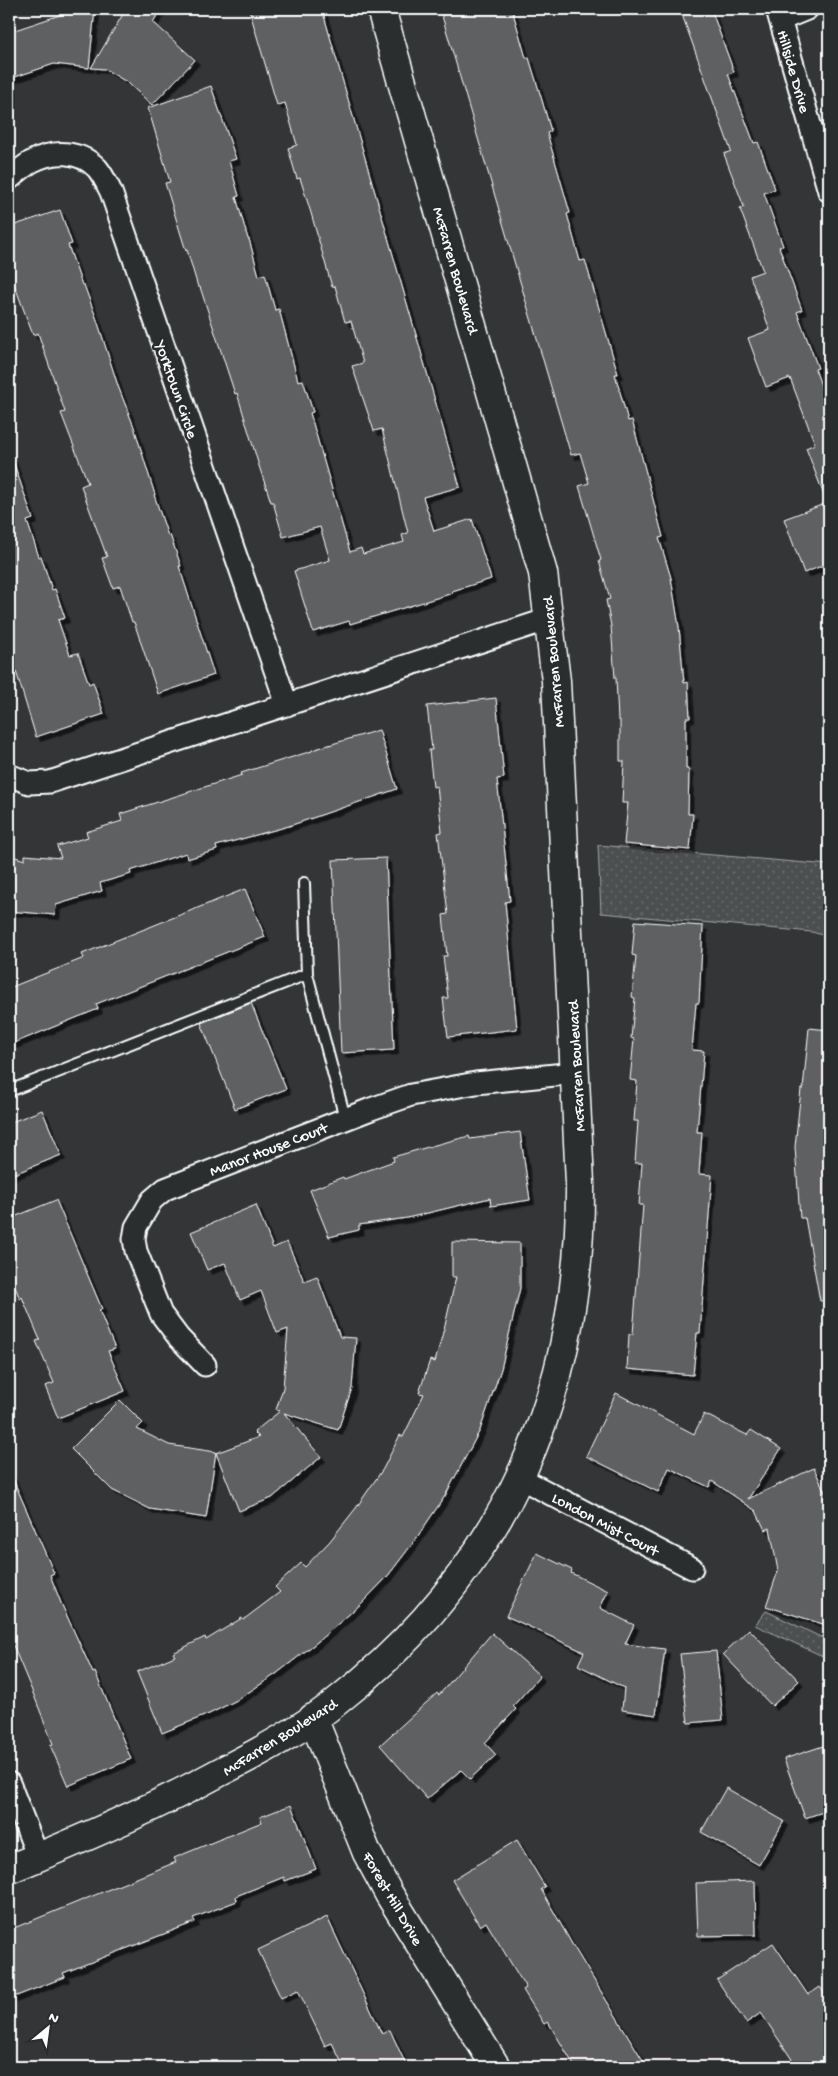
<svg xmlns="http://www.w3.org/2000/svg" width="838" height="2076" font-family="'Gochi Hand',sans-serif">
<defs>
<pattern id="park-dots" width="8" height="8" patternUnits="userSpaceOnUse" patternTransform="scale(1.25)"><rect width="8" height="8" fill="#4c4f50"/><path d="M2 2h.1M6 6h.1" fill="none" stroke="#67696a" stroke-width="1.8" stroke-linecap="round"/></pattern>
<filter id="shadow"><feDropShadow dx="4.5" dy="4.5" stdDeviation="0" flood-color="#0009"/></filter>
</defs>
<rect width="100%" height="100%" fill="#333536"/>
<filter id="ink" filterUnits="userSpaceOnUse"><feTurbulence type="fractalNoise" baseFrequency=".02" numOctaves="2"/><feDisplacementMap in="SourceGraphic" scale="10" xChannelSelector="R" yChannelSelector="G"/><feConvolveMatrix kernelMatrix="1 2 1 2 8 2 1 2 1" color-interpolation-filters="sRGB"/></filter>
<g filter="url(#ink)">
<path fill="url(#park-dots)" stroke="#a6a7a8" d="M 598,845 L 829,865 L 829,937 L 812,932 L 601,913 Z
M 766,1611 L 829,1641 L 829,1659 L 755,1625 Z"/>
<path fill="#5f6162" stroke="#fff" filter="url(#shadow)" d="M 63,9 L 95,9 L 89,68 L 54,64 L 9,79 L 9,32 L 63,14 Z
M 126,9 L 161,9 L 153,22 L 195,60 L 152,105 L 128,83 L 105,69 L 91,68 Z
M 249,9 L 322,9 L 460,487 L 423,497 L 434,531 L 472,519 L 491,579 L 452,591 L 453,593 L 350,624 L 349,621 L 313,632 L 294,571 L 330,560 L 320,527 L 283,537 L 273,502 L 271,502 L 259,466 L 237,393 L 235,394 L 200,287 L 198,287 L 187,250 L 186,251 L 165,183 L 170,182 L 148,108 L 211,86 L 236,159 L 229,161 L 239,196 L 236,197 L 248,239 L 249,239 L 259,276 L 265,274 L 275,310 L 279,309 L 298,381 L 303,380 L 313,412 L 310,413 L 350,552 L 361,548 L 363,554 L 404,542 L 402,535 L 408,533 L 382,429 L 374,431 L 352,366 L 363,363 L 351,321 L 345,322 L 335,286 L 332,287 L 311,213 L 300,178 L 297,179 L 288,148 L 297,145 L 285,103 L 277,105 Z
M 440,9 L 512,9 L 526,58 L 529,58 L 541,97 L 551,131 L 547,133 L 570,213 L 567,214 L 580,261 L 585,260 L 618,374 L 615,374 L 628,421 L 632,420 L 663,537 L 659,538 L 671,578 L 679,627 L 684,683 L 688,682 L 690,718 L 686,718 L 686,769 L 689,769 L 688,814 L 693,814 L 690,850 L 624,844 L 628,803 L 622,803 L 624,761 L 620,761 L 620,720 L 618,720 L 616,678 L 615,678 L 611,626 L 606,600 L 610,599 L 599,561 L 601,560 L 579,486 L 589,483 L 580,453 L 571,455 Z
M 680,9 L 711,9 L 734,72 L 728,74 L 754,143 L 758,142 L 775,189 L 764,193 L 783,246 L 779,247 L 802,310 L 797,312 L 818,368 L 815,369 L 829,407 L 829,563 L 804,573 L 784,519 L 827,503 L 806,448 L 815,444 L 790,378 L 766,387 L 748,338 L 770,330 L 750,276 L 763,271 L 740,209 L 744,207 L 724,154 L 731,151 Z
M 60,210 L 72,244 L 68,245 L 82,285 L 84,285 L 97,320 L 118,386 L 134,427 L 155,495 L 154,495 L 168,536 L 170,535 L 181,566 L 179,566 L 214,675 L 158,694 L 134,622 L 132,622 L 120,586 L 113,588 L 102,558 L 107,557 L 81,486 L 88,483 L 61,413 L 65,412 L 38,333 L 33,335 L 9,270 L 9,227 Z
M 9,458 L 12,458 L 33,519 L 27,521 L 39,557 L 41,556 L 52,590 L 55,589 L 65,618 L 58,620 L 70,655 L 78,653 L 89,684 L 93,682 L 104,714 L 36,737 L 9,648 Z
M 496,698 L 504,778 L 497,779 L 510,901 L 505,902 L 517,1029 L 448,1037 L 443,998 L 448,998 L 443,956 L 447,956 L 443,915 L 448,914 L 438,833 L 442,832 L 437,786 L 433,787 L 429,750 L 432,750 L 427,706 Z
M 379,730 L 397,789 L 289,826 L 216,846 L 217,850 L 187,859 L 186,853 L 130,871 L 131,874 L 100,883 L 102,891 L 56,905 L 55,915 L 9,911 L 9,855 L 25,860 L 25,855 L 61,858 L 57,846 L 88,837 L 86,832 L 122,821 L 120,814 L 242,775 L 241,773 L 312,751 L 312,750 Z
M 386,858 L 394,1050 L 341,1053 L 333,860 Z
M 245,889 L 265,937 L 96,1004 L 98,1009 L 9,1045 L 9,988 L 84,958 L 82,954 Z
M 635,921 L 703,926 L 699,1003 L 696,1003 L 692,1050 L 704,1051 L 697,1132 L 702,1132 L 699,1174 L 712,1175 L 700,1333 L 697,1333 L 693,1375 L 627,1369 L 629,1334 L 633,1334 L 643,1205 L 639,1205 L 642,1163 L 635,1163 L 638,1121 L 634,1121 L 637,1081 L 630,1080 L 634,1039 L 631,1038 L 635,998 L 632,997 L 636,956 L 632,955 Z
M 251,1003 L 286,1089 L 235,1109 L 201,1023 Z
M 809,1028 L 829,1030 L 829,1300 L 820,1301 L 805,1218 L 800,1218 L 795,1147 L 801,1089 L 803,1089 Z
M 42,1110 L 61,1155 L 9,1176 L 9,1123 Z
M 520,1132 L 530,1200 L 491,1206 L 490,1198 L 407,1218 L 359,1225 L 359,1230 L 329,1237 L 310,1190 L 343,1177 L 344,1179 L 394,1161 L 393,1157 L 435,1145 L 469,1136 L 470,1139 Z
M 56,1200 L 102,1309 L 99,1310 L 115,1349 L 108,1351 L 125,1391 L 58,1418 L 45,1386 L 54,1383 L 36,1341 L 40,1340 L 22,1297 L 20,1299 L 9,1272 L 9,1219 Z
M 256,1205 L 273,1248 L 287,1242 L 304,1281 L 317,1276 L 340,1337 L 356,1338 L 352,1388 L 338,1430 L 284,1413 L 321,1457 L 272,1498 L 239,1511 L 216,1453 L 259,1437 L 254,1432 L 280,1411 L 276,1410 L 283,1388 L 288,1329 L 277,1333 L 261,1291 L 240,1300 L 225,1263 L 207,1270 L 191,1232 Z
M 452,1242 L 520,1243 L 520,1288 L 501,1369 L 480,1430 L 445,1496 L 413,1543 L 387,1577 L 362,1603 L 316,1643 L 276,1674 L 237,1700 L 209,1714 L 162,1733 L 137,1672 L 175,1656 L 173,1653 L 205,1637 L 206,1640 L 242,1618 L 243,1620 L 280,1592 L 275,1587 L 301,1563 L 305,1567 L 330,1541 L 356,1508 L 383,1469 L 400,1435 L 403,1437 L 424,1394 L 419,1393 L 430,1360 L 435,1362 L 446,1321 L 456,1277 L 452,1277 Z
M 616,1393 L 694,1434 L 704,1414 L 747,1435 L 751,1430 L 781,1449 L 748,1499 L 814,1468 L 829,1501 L 829,1626 L 766,1606 L 778,1571 L 770,1528 L 765,1530 L 756,1511 L 712,1481 L 709,1487 L 669,1468 L 658,1492 L 586,1456 Z
M 120,1400 L 143,1423 L 137,1429 L 169,1445 L 216,1452 L 206,1518 L 150,1509 L 112,1490 L 71,1449 Z
M 9,1470 L 54,1573 L 50,1575 L 61,1603 L 93,1673 L 95,1672 L 131,1759 L 68,1786 L 50,1745 L 53,1744 L 35,1698 L 9,1636 Z
M 537,1553 L 572,1570 L 571,1573 L 608,1591 L 600,1608 L 634,1625 L 625,1644 L 665,1649 L 656,1715 L 622,1710 L 624,1688 L 578,1665 L 584,1652 L 506,1616 Z
M 749,1629 L 799,1681 L 772,1706 L 723,1654 Z
M 492,1633 L 540,1676 L 513,1706 L 516,1709 L 485,1743 L 496,1755 L 470,1779 L 461,1770 L 427,1799 L 380,1745 L 437,1693 L 439,1695 Z
M 716,1651 L 723,1720 L 688,1723 L 680,1654 Z
M 829,1744 L 829,1810 L 805,1818 L 784,1759 Z
M 726,1788 L 784,1821 L 759,1865 L 701,1832 Z
M 291,1805 L 316,1869 L 285,1881 L 284,1877 L 236,1896 L 237,1901 L 193,1918 L 195,1922 L 63,1973 L 65,1977 L 9,1999 L 9,1930 L 176,1862 L 174,1858 L 262,1822 L 260,1817 Z
M 517,1840 L 545,1887 L 541,1889 L 572,1944 L 647,2067 L 575,2067 L 548,2022 L 544,2024 L 523,1990 L 526,1988 L 486,1922 L 480,1926 L 452,1880 Z
M 755,1881 L 756,1935 L 698,1936 L 696,1883 Z
M 327,1917 L 382,2034 L 390,2030 L 407,2067 L 344,2067 L 332,2043 L 325,2046 L 298,1990 L 281,1998 L 258,1950 Z
M 773,1943 L 808,1995 L 820,1987 L 829,2000 L 829,2067 L 797,2067 L 761,2013 L 746,2023 L 717,1980 Z"/>
<g fill="none" stroke-linecap="round" stroke-linejoin="round">
<defs>
<path id="lane" d="M 304,883 L 307,974
M 9,1091 L 307,974 L 345,1118"/>
<path id="street" d="M 777,9 L 829,191
M 780,20 L 807,9
M 9,179 C 16,173 23,167 31,162 C 52,150 79,150 97,168 C 103,175 107,184 111,192 L 287,705
M 9,775 L 29,783 L 50,782 L 549,619
M 205,1365 L 179,1338 L 161,1314 L 136,1251 L 134,1239 L 136,1227 L 152,1200 L 165,1189 L 371,1109 L 411,1095 L 476,1083 L 575,1073
M 520,1478 L 692,1568
M 9,1783 L 38,1857"/>
<path id="secondary" d="M 313,1718 L 367,1853 L 389,1894 L 496,2067
M 9,1869 C 81,1840 152,1809 220,1772 C 260,1752 301,1730 336,1702 C 504,1571 582,1394 580,1183 L 556,681 L 543,573 L 381,9"/>
</defs>
<use href="#lane" stroke="#fff" stroke-width="14"/>
<use href="#street" stroke="#fff" stroke-width="25"/>
<use href="#secondary" stroke="#fff" stroke-width="31"/>
<use href="#lane" stroke="#2a2d2e" stroke-width="10"/>
<use href="#street" stroke="#2a2d2e" stroke-width="21"/>
<use href="#secondary" stroke="#2a2d2e" stroke-width="28"/>
</g>
</g>
<g text-anchor="middle" stroke-width="5" stroke-linejoin="round" paint-order="stroke">
<g font-size="16" fill="#fff" stroke="#2a2d2e">
<text transform="translate(795 71) rotate(74)" y="6">Hillside Drive</text>
<text transform="translate(457 270) rotate(74)" y="6">McFarren Boulevard</text>
<text transform="translate(178 389) rotate(71)" y="6">Yorktown Circle</text>
<text transform="translate(552 662) rotate(-95)" y="6">McFarren Boulevard</text>
<text transform="translate(575 1066) rotate(-93)" y="6">McFarren Boulevard</text>
<text transform="translate(268 1148) rotate(-21)" y="6">Manor House Court</text>
<text transform="translate(606 1523) rotate(28)" y="6">London Mist Court</text>
<text transform="translate(279 1736) rotate(-32)" y="6">McFarren Boulevard</text>
<text transform="translate(394 1898) rotate(60)" y="6">Forest Hill Drive</text>
</g>
</g>
<rect width="838" height="2076" fill="none" stroke="#2a2d2e" stroke-width="30"/>
<rect x="15" y="15" width="808" height="2046" fill="none" stroke="#fff" stroke-width="2" filter="url(#ink)"/>
<g transform="translate(48 2028) rotate(29)" stroke="#2a2d2e" stroke-width="4" paint-order="stroke">
<path d="M0-4L9 19L0 12L-9 19Z" fill="#ffffff"/>
<text y="-8" font-size="14" font-weight="bold" text-anchor="middle" fill="#ffffff">N</text>
</g>
</svg>
